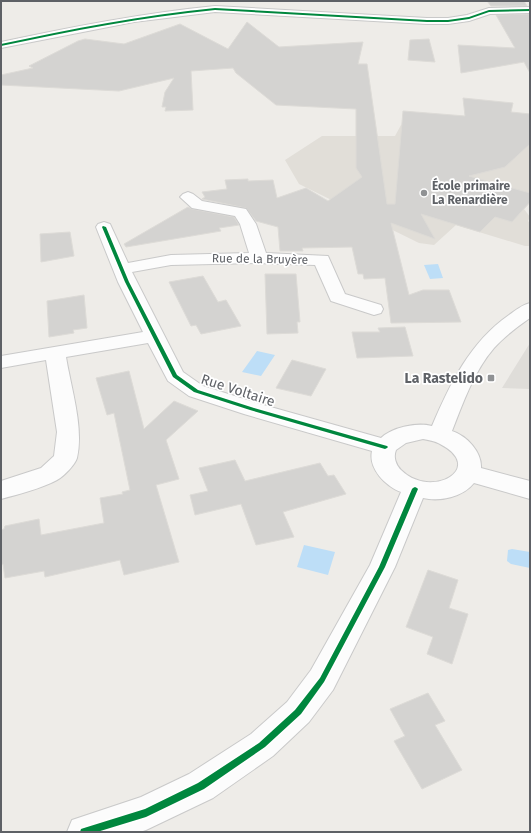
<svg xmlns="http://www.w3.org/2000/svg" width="531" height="833" font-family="'Fira Sans',sans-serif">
<rect width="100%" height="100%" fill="#eeece8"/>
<path fill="#dfddd9" d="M 530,343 L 530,389 L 502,388 Z"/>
<path fill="#e1ded8" d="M 401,125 L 530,136 L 530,203 L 524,209 L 530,217 L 528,221 L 530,223 L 530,246 L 525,246 L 456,225 L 434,245 L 419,243 L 299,184 L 285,160 L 322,136 L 395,136 Z"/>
<path fill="#bddef7" d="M 438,264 L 443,278 L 430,279 L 424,265 Z
M 257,351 L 275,355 L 261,376 L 242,372 Z
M 304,545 L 335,552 L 328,575 L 297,567 Z
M 512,549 L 530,552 L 530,568 L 511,564 L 507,561 L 508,550 Z"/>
<path fill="#d4d3d1" stroke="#dddbd7" d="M 487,1 L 524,1 L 527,6 L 491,6 Z
M 530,14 L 530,73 L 524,62 L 461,73 L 458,45 L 515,48 L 496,15 Z
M 247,22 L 279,47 L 363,42 L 358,64 L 367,64 L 387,204 L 395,204 L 403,111 L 465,116 L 463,98 L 513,103 L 511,112 L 530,114 L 530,144 L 505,167 L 469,176 L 530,193 L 530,202 L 512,222 L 495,217 L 480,232 L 421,214 L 435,239 L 391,223 L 409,295 L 423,290 L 449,290 L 461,322 L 391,323 L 385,278 L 364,279 L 363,274 L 358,274 L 352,247 L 302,248 L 303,251 L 280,251 L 278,227 L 256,221 L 246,208 L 202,199 L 205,197 L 202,192 L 227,189 L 225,180 L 248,179 L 248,181 L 273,180 L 277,198 L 306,188 L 328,201 L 362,177 L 356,168 L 356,109 L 276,105 L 236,73 L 233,68 L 191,71 L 193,110 L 165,111 L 166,107 L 162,107 L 165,92 L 174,78 L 119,91 L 1,85 L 1,75 L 33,68 L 29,66 L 78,41 L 85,39 L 124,44 L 180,24 L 228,49 Z
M 429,39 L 435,62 L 408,60 L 410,40 Z
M 188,207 L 192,209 L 234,217 L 239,225 L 219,228 L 221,231 L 126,247 L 124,244 Z
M 70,232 L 74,256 L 41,262 L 40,234 Z
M 265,274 L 296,274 L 300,322 L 297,322 L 298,333 L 267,334 Z
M 203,276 L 218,302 L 226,300 L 241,326 L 201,334 L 196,325 L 191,326 L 169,282 Z
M 84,295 L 87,328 L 73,330 L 74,333 L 49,337 L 47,301 Z
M 405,327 L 413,356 L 357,358 L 352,332 L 380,332 L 378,328 Z
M 292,360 L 326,369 L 311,396 L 276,388 Z
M 129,371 L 144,429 L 174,401 L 198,411 L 166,440 L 179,479 L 156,485 L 179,562 L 124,575 L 120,560 L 45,577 L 44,571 L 5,578 L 3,564 L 1,565 L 1,530 L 4,529 L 5,526 L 39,519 L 41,535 L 104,523 L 100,498 L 123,494 L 122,492 L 130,490 L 114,413 L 107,415 L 96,378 Z
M 235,460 L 245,481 L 320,463 L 328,476 L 334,475 L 346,494 L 283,512 L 294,537 L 256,545 L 241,504 L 195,515 L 190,495 L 208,491 L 199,468 Z
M 428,570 L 458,580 L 449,608 L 468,614 L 452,664 L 427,654 L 433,637 L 406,627 Z
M 428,693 L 445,721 L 435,725 L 462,770 L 422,789 L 394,741 L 405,736 L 390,709 Z"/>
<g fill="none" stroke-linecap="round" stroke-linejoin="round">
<defs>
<path id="minor" d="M 215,6 L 427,18 L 448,18 L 467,15 L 489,8 L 530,7 L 530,13 L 490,14 L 469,21 L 448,24 L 427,24 L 215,12 L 134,22 L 1,48 L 1,42 C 72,27 143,13 215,6 Z
M 188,192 L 193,194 L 202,201 L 246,209 L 256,224 L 266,253 L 328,256 L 345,294 L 381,305 L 383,309 L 381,313 L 374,315 L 331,301 L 315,265 L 257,263 L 171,265 L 132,272 L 183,372 L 203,386 L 260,404 L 381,438 C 392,427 417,422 432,426 C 450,384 470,342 509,315 C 516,310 522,305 530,303 L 530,318 C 517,327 505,336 494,348 C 474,371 463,403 452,431 C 467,436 482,452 481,468 L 530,481 L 530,499 L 474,483 C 463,497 440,502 423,498 L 395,567 L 333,690 L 309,722 L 273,756 L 213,798 L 146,830 L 140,832 L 67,832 L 72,820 L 141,797 L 189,774 L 251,734 L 287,702 L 311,670 L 370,565 L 401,492 C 386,486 368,469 372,451 L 244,414 L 189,396 L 168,381 L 148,343 L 66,357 C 71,388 84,427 77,458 C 75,465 63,477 57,480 C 40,489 19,494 1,499 L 1,481 L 41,468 L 54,456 L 57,432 L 46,360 L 1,368 L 1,356 L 143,332 L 118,282 L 96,227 L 98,224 L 104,222 L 110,224 L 128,263 L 171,255 L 249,253 L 240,224 L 235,216 L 192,208 L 180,197 L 183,194 ZM 423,439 C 428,440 435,441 440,444 C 487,468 431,500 401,470 C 396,465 393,457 396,450 L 406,443 Z"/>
</defs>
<use href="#minor" stroke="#c9c9c9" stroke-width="2"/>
<use href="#minor" fill="#fcfcfc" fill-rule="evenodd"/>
<defs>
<path id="cycleway" d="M 215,8 L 427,20 L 448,20 L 469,17 L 489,10 L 530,9 L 530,11 L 489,12 L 469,19 L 448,22 L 427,22 L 215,10 C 143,17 72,31 1,46 L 1,44 C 72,29 143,15 215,8 Z
M 103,226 L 106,227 L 129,282 L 177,375 L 198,390 L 254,408 L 387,446 L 388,447 L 387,448 L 385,449 L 250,410 L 194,392 L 173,377 L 125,282 L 102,227 Z
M 415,487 L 417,488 L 418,489 L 385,567 L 324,682 L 301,714 L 265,747 L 204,789 L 146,817 L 97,832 L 80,832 L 81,829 L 84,828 L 145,809 L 198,783 L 259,743 L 295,710 L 320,678 L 379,567 L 412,489 L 413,488 Z"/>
</defs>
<use href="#cycleway" stroke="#fff" stroke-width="3"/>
<use href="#cycleway" fill="#00873e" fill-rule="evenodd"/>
</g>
<g fill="#909294" stroke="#fff" stroke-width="1.5">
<circle cx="424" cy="193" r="4"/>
<rect x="487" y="374" width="8" height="8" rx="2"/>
</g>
<g text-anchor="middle" stroke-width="3.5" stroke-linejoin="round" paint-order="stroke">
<g font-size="12" font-weight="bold" fill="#5e6166" stroke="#fff" text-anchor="start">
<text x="432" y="190">École primaire<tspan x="432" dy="14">La Renardière</tspan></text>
</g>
<g font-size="12" fill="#5e6166" stroke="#fff">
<text transform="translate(260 259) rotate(1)" y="4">Rue de la Bruyère</text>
</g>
<g font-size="14" font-weight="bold" fill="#5e6166" stroke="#fff" text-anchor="end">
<text x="483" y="383">La Rastelido</text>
</g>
<g font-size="14" fill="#5e6166" stroke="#fff">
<text transform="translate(238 390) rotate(18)" y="5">Rue Voltaire</text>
</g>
</g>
<rect width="531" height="833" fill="none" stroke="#5e6166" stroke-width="4"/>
</svg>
